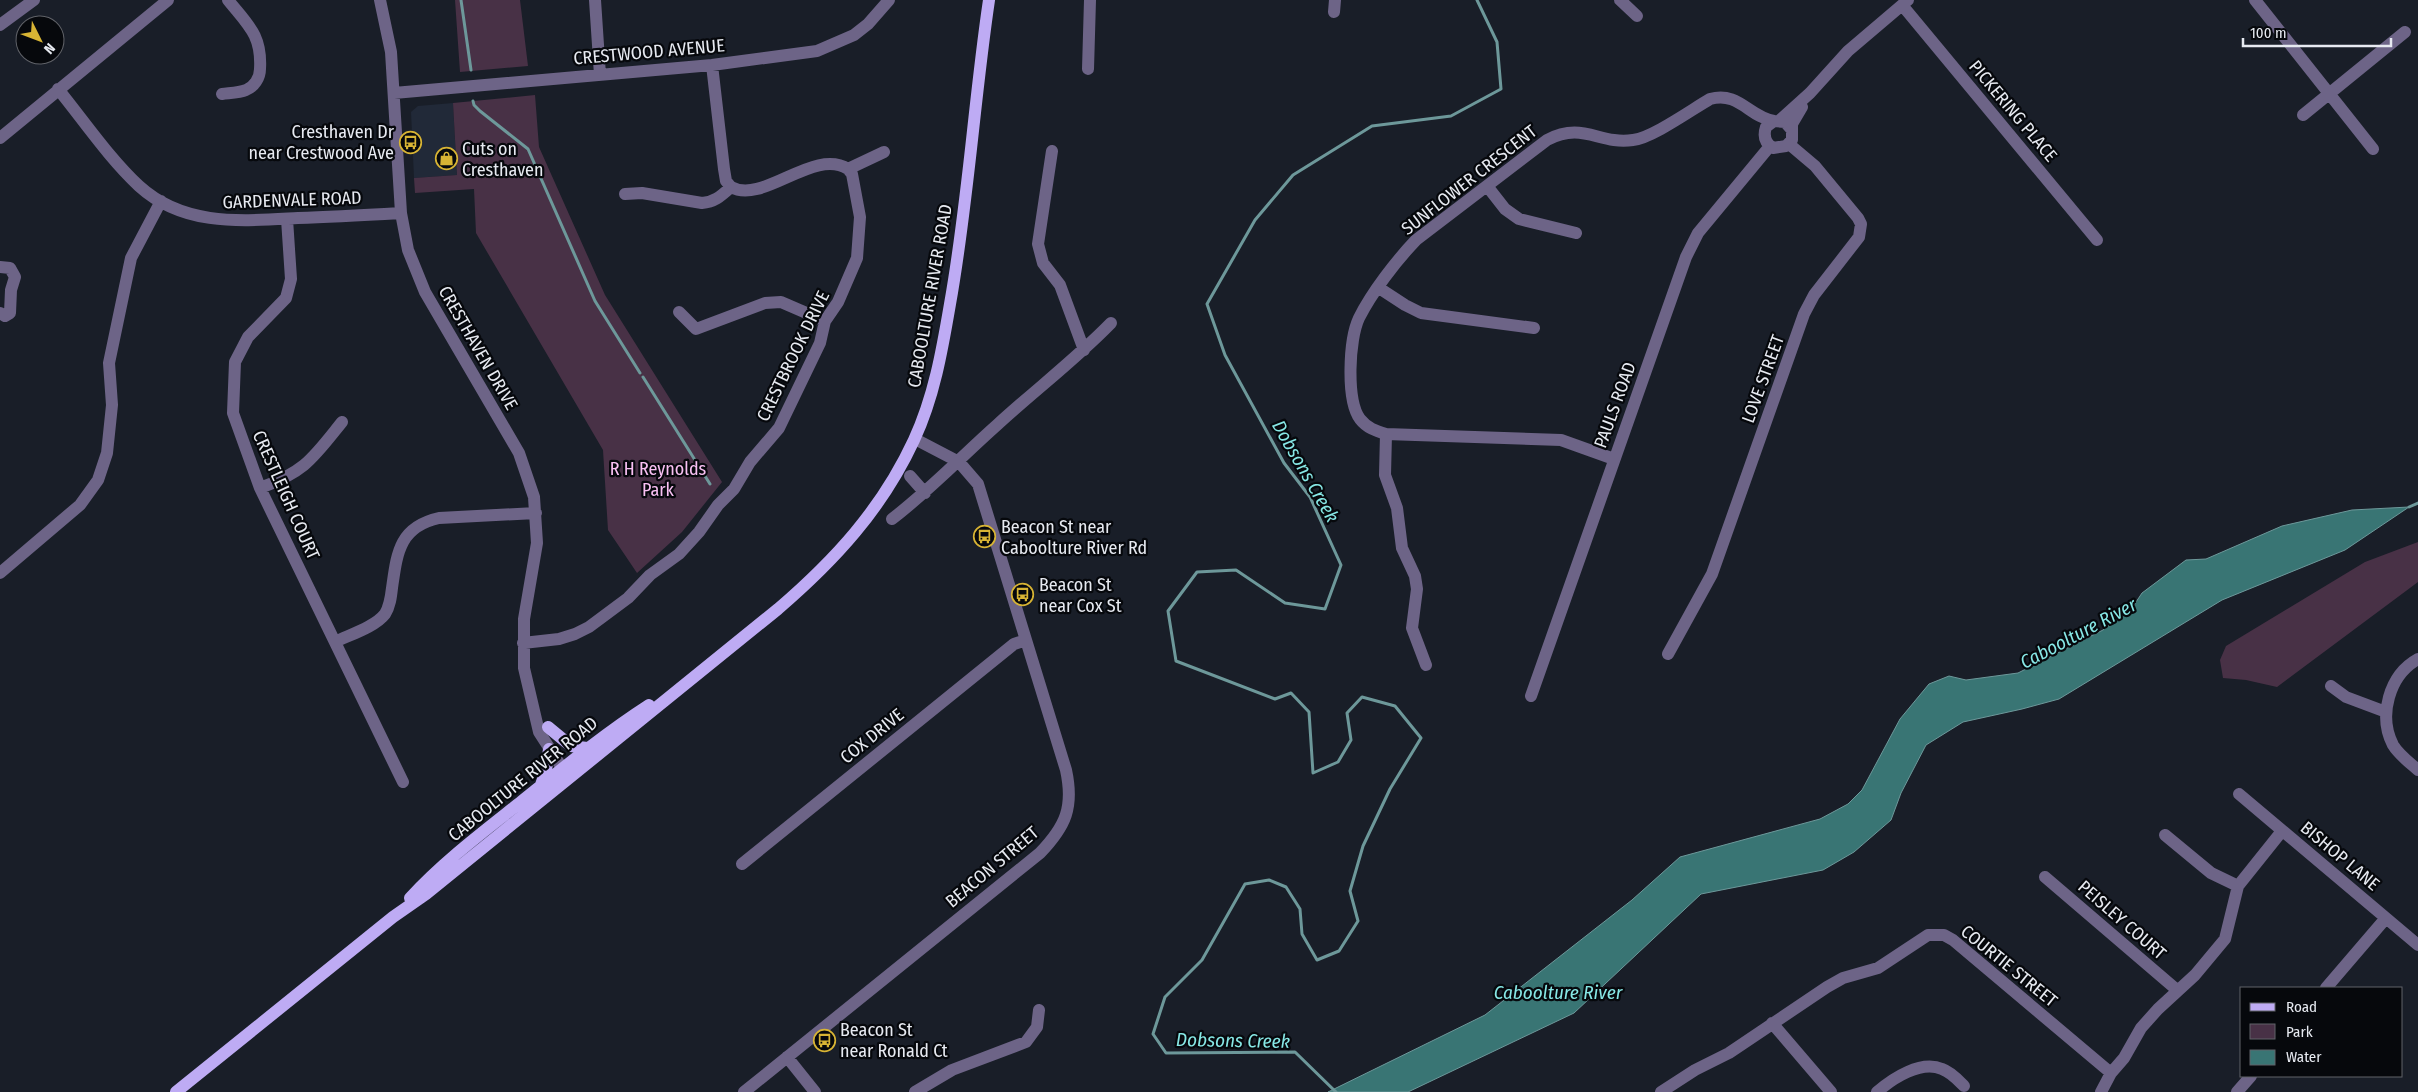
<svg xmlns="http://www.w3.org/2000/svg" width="2418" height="1092" font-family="'Fira Sans Condensed',sans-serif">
<rect width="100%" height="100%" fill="#191e28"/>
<path fill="#212938" d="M 453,103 L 457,175 L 414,178 L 411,112 L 418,106 Z"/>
<path fill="#483146" d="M 455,0 L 520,0 L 528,66 L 460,72 Z
M 535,95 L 539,147 L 605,295 L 722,482 L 682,532 L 637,573 L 608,530 L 603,450 L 476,233 L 474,189 L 415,193 L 414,178 L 457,175 L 453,103 Z
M 2418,542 L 2418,582 L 2277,687 L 2246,680 L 2223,678 L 2220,660 L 2226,646 L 2365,562 Z"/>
<path fill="#397574" stroke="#6d989a" d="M 2409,507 L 2345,550 L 2222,600 L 2059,699 L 2022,709 L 1963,722 L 1926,745 L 1901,793 L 1891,820 L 1854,852 L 1823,870 L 1701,894 L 1574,1013 L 1408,1092 L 1328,1092 L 1485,1015 L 1632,900 L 1680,857 L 1820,819 L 1848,804 L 1862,790 L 1900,719 L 1929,684 L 1949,676 L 1966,680 L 2018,673 L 2103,630 L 2134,605 L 2142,593 L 2186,560 L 2206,559 L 2282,526 L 2352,510 Z"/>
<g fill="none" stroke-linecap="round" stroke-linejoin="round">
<path stroke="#6d989a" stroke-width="3" d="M 461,0 L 471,70
M 473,101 L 474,105 L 480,111 L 528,149 L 595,301 L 640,373
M 643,377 L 710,484
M 2409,507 L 2418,503
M 1336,1092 L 1295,1052 L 1166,1053 L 1153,1034 L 1165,997 L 1202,960 L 1245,884 L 1269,880 L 1286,887 L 1300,909 L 1302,934 L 1317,960 L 1339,951 L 1358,921 L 1350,891 L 1363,846 L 1390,789 L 1421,738 L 1395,706 L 1362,697 L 1347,713 L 1351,740 L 1338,762 L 1313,773 L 1309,712 L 1291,693 L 1275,699 L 1176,661 L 1168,611 L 1197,572 L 1236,570 L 1285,603 L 1325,609 L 1341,565 L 1310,497 L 1284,463 L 1225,355 L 1207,304 L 1255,220 L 1293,175 L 1372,126 L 1451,116 L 1501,89 L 1497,42 L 1477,0"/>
<path stroke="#6d6487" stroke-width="12" d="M 380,0 L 391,52 L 401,213 L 408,250 L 425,292 L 519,453 L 534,497 L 537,543 L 524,619 L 524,668 L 539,732 L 568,777
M 595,0 L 600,75
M 1620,0 L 1637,16
M 2255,0 L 2373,149
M 1902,5 L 2097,240
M 1334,12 L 1335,0
M 0,25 L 34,0
M 712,65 L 724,169 L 726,181 L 731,187
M 1088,69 L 1090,0
M 58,89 C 84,121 109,158 139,186 C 184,227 242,221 298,218 C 333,217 367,215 401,213
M 394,93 L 712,65 L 817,51 L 854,35 L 868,24 L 889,0
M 222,94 C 229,93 239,93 246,90 C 254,87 260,78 260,69 C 262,35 248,25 228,0
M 2303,115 L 2405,32
M 1780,120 L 1810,93 L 1848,51 L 1908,0
M 1792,130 L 1785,122 L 1774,121 L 1766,127 C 1763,136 1765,143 1773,148 L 1786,146 L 1792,140 L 1792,124 L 1802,107
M 0,138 L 168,0
M 1052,151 L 1038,244 L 1043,263 L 1060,285 L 1084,350
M 1487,186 L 1505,209 L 1519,219 L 1576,233
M 625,194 L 642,193 L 702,203 C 715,202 721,196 731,187 C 763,205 814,147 848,169 L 884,152
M 287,219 L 291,279 L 286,298 L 248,337 L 235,362 L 233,413 L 260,488 L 403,782
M 0,267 L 10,268 L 15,277 L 11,290 L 10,313 L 5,316 L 0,313
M 1379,288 L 1405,305 L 1421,313 L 1534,328
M 679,312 L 696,329 L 765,303 L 781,302 L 825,321
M 1386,434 L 1385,475 L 1397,508 L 1402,548 L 1415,576 L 1417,589 L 1412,628 L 1426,665
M 1614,459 L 1561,440 L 1386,434 C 1376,431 1367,428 1360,419 C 1346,400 1349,339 1359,318 C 1372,292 1396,261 1416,240 L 1547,140 C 1583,121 1599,145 1633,140 C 1652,138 1691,110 1710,99 C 1739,91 1749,117 1774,121
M 910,476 L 925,493
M 260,488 C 305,472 313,458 342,422
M 892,519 C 930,490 962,456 997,425 C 1035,390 1075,360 1111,323
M 0,573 L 80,505 L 98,480 L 107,453 L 112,405 L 109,363 L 131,258 L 161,201
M 335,642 C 349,635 375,627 385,614 C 390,606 391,597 392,588 C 397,553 399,527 439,518 L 536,513
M 523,643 L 559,639 L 575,634 L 589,627 L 628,598 L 650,575 L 679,554 L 699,532 L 718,505 L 734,489 L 750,462 L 779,428 L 820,343 L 825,321 L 838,302 L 857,258 L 860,217 L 852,174 L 848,169
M 1668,654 L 1712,574 L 1804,314 L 1814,295 L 1859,237 L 1861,224 L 1858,218 L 1815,166 L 1789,144
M 2418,659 C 2389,675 2378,716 2393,745 C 2399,755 2409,762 2418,770
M 2331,686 L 2346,697 L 2386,712
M 1531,696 L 1686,257 L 1698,233 L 1770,146
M 2239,794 L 2418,945
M 2165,835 L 2211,873 L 2238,886
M 742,864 L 1014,644 L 1026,640
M 2045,877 L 2177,990
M 2326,988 L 2386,918
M 1772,1023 L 1831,1092
M 787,1057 L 815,1092
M 744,1092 L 1040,853 C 1066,826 1074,807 1066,770 L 978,484 L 959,462 L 915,439
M 915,1092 L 952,1070 L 1026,1042 L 1037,1027 L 1039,1010
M 1661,1092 L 1695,1070 L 1729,1053 L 1827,987 L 1843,978 L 1878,968 L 1928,935 L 1944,935 L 1953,940 L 2111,1073
M 1877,1092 C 1893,1078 1921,1060 1942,1069 C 1951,1072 1958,1080 1964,1086
M 2101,1092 L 2111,1073 L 2124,1058 L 2141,1028 L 2158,1009 L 2195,975 L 2225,939 L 2238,886 L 2282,831
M 2237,1092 L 2251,1076"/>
<path stroke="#beabf4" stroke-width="12" d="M 548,727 L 571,746 L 587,748
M 541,785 L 546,770 L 549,749
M 410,898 C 443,862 483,832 522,801 C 563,768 604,734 649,705
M 176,1092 L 393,917 L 426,894 L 778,609 C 835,560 882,509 914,440 C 934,397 942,351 950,304 C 968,204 974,101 989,0"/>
</g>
<defs>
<symbol id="bus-ring" viewBox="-11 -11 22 22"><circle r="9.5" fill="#06080c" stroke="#d8b434" stroke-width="1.5"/><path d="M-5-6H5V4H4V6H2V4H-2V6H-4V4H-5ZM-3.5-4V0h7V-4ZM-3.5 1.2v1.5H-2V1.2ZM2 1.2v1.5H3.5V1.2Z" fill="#d8b434"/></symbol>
<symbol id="shop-ring" viewBox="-11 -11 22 22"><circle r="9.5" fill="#06080c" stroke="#d8b434" stroke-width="1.5"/><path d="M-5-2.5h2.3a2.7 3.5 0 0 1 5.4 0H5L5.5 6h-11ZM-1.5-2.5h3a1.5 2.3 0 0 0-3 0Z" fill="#d8b434"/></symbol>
</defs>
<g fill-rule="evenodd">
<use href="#bus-ring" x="398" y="130" width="25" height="25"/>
<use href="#shop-ring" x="434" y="146" width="25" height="25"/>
<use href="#bus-ring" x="972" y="524" width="25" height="25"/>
<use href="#bus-ring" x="1010" y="582" width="25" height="25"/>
<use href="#bus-ring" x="812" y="1028" width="25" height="25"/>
</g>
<g text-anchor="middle" stroke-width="4.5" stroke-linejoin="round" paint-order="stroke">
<g font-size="18" fill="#e7eaf1" stroke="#06080c">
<text transform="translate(649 52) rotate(-5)" y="6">CRESTWOOD AVENUE</text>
<text transform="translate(2013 111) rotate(50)" y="6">PICKERING PLACE</text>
<text transform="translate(1469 180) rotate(-38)" y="6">SUNFLOWER CRESCENT</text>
<text transform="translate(292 200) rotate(-2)" y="6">GARDENVALE ROAD</text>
<text transform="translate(930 296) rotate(-80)" y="6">CABOOLTURE RIVER ROAD</text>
<text transform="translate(478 348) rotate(60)" y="6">CRESTHAVEN DRIVE</text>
<text transform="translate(793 356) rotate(-64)" y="6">CRESTBROOK DRIVE</text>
<text transform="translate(1763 379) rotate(-70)" y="6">LOVE STREET</text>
<text transform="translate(1615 405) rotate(-70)" y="6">PAULS ROAD</text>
<text transform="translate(286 495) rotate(66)" y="6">CRESTLEIGH COURT</text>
<text transform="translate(872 736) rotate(-39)" y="6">COX DRIVE</text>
<text transform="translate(523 779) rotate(-39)" y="6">CABOOLTURE RIVER ROAD</text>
<text transform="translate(2340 856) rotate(40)" y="6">BISHOP LANE</text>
<text transform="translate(992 867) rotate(-40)" y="6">BEACON STREET</text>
<text transform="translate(2122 920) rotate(41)" y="6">PEISLEY COURT</text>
<text transform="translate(2009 966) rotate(39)" y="6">COURTIE STREET</text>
</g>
<g font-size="18" fill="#e7eaf1" stroke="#06080c" text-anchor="start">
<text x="394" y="138" text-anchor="end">Cresthaven Dr<tspan x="394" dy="21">near Crestwood Ave</tspan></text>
<text x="462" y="155">Cuts on<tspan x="462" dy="21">Cresthaven</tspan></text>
<text x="1001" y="533">Beacon St near<tspan x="1001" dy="21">Caboolture River Rd</tspan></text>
<text x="1039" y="591">Beacon St<tspan x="1039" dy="21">near Cox St</tspan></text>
<text x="840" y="1036">Beacon St<tspan x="840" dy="21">near Ronald Ct</tspan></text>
</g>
<g font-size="18" fill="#f9c0f3" stroke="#06080c">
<text x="658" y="475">R H Reynolds<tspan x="658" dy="21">Park</tspan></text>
</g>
<g font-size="19" font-style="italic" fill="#87e8e6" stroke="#06080c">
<text transform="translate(1306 471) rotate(60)" y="7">Dobsons Creek</text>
<text transform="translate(2078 633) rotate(-28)" y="7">Caboolture River</text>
<text x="1558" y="999">Caboolture River</text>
<text transform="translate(1233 1040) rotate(1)" y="7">Dobsons Creek</text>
</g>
</g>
<rect x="2240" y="987" width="162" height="90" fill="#06080c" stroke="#606268"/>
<rect x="2250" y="1003" width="25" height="8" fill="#beabf4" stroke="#606268"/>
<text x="2286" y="1012" font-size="15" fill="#e7eaf1">Road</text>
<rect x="2250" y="1024" width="25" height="15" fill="#483146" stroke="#606268"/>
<text x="2286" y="1037" font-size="15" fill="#e7eaf1">Park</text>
<rect x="2250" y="1050" width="25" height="15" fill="#397574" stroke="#606268"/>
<text x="2286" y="1062" font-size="15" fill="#e7eaf1">Water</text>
<g transform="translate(40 40) rotate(132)"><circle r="24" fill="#06080c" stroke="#606268"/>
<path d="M0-4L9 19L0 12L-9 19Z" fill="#d8b434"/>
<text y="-8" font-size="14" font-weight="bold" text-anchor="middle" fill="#e7eaf1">N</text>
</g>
<path d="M2243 38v8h148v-8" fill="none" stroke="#e7eaf1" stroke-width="2.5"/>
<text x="2250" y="38" font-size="15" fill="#e7eaf1" stroke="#06080c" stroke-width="4" paint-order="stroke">100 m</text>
</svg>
